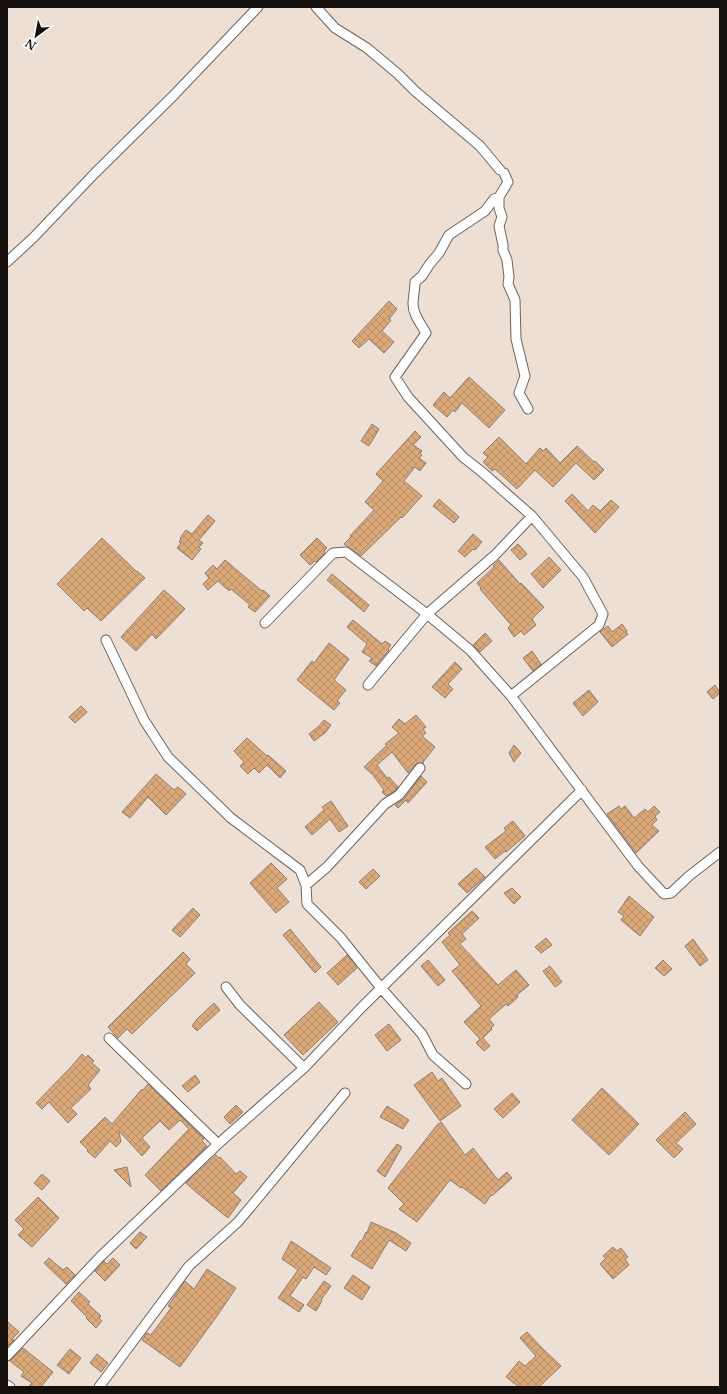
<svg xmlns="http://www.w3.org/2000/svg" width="727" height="1394" font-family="'Libre Baskerville',serif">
<defs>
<pattern id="building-cross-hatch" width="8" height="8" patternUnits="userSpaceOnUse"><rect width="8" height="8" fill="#dba879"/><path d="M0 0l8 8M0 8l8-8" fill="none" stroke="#bb9067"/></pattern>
</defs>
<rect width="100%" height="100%" fill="#eddfd3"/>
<path fill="url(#building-cross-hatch)" stroke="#8b7f74" d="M 389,301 L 397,309 L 389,319 L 391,320 L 382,331 L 394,342 L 384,353 L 369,339 L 359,348 L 352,341 Z
M 469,377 L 505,410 L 489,428 L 462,403 L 455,412 L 453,410 L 447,417 L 433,405 L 444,392 L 450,398 Z
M 372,424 L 379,429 L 369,446 L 361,441 Z
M 415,431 L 421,437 L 413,445 L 422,451 L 420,453 L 422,455 L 419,458 L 426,463 L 420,471 L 415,467 L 404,481 L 422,496 L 402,518 L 401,517 L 361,556 L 344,544 L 351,537 L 350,536 L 374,510 L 365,502 L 383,481 L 376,474 Z
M 499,437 L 526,464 L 540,448 L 543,451 L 546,448 L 560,463 L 577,446 L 594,462 L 595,461 L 604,470 L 594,480 L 576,463 L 553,487 L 535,470 L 517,489 L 495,469 L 492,471 L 483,462 L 488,457 L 483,453 Z
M 572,494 L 588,511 L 593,505 L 600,511 L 611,500 L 619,507 L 595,533 L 565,501 Z
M 439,499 L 459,517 L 454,523 L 433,506 Z
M 208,515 L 215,521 L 199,540 L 203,543 L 199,547 L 201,549 L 192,560 L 177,548 L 181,543 L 179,542 L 181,539 L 180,538 L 186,530 L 192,534 Z
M 473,534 L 482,542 L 475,550 L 473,549 L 465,557 L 458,551 Z
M 102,538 L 137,572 L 137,571 L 145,578 L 101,621 L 87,608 L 84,611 L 57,584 Z
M 317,538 L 327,548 L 324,551 L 325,553 L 316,562 L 315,561 L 310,565 L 300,555 Z
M 518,544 L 527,554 L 520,560 L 511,550 Z
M 549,557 L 561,570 L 543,588 L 531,574 Z
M 225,560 L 262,591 L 263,590 L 270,596 L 255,612 L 248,607 L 250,605 L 231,589 L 229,591 L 218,581 L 208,590 L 203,584 L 209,578 L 205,573 L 213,565 L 217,569 Z
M 499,560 L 520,584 L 521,583 L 544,607 L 532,619 L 536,625 L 524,635 L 521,631 L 514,637 L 508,628 L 511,625 L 480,589 L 481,588 L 477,583 L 494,567 L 493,566 Z
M 332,574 L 369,605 L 364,612 L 327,580 Z
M 164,590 L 185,609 L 156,639 L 152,634 L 136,651 L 121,637 Z
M 353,620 L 382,644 L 385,641 L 391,645 L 388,649 L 389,650 L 376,666 L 369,661 L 372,658 L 362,652 L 367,644 L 347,627 Z
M 622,624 L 627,631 L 626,632 L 628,634 L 612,647 L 600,632 L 608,626 L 612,632 Z
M 485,633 L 492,641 L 480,652 L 473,645 Z
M 329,643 L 349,659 L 334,680 L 346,690 L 337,701 L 340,703 L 334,710 L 297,680 L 312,661 L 314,663 Z
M 532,651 L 541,664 L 533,671 L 523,658 Z
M 455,662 L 462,669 L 448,684 L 453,689 L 445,698 L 432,687 Z
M 715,685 L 720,693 L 713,699 L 707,692 Z
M 589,690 L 598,702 L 583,716 L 573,703 Z
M 81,706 L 87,712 L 75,723 L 69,717 Z
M 416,715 L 426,727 L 423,729 L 426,733 L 422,736 L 435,747 L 423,762 L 424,763 L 417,763 L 408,773 L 392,752 L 377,765 L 387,778 L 389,777 L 398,787 L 395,791 L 386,796 L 382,792 L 384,790 L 373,775 L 364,767 L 387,745 L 385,744 L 399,733 L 392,727 L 399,719 L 405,724 Z
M 324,720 L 331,725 L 325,733 L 314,741 L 309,734 L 318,727 Z
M 247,738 L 267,756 L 268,755 L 286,771 L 280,778 L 267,765 L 259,773 L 254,768 L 248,774 L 240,766 L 244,762 L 234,751 Z
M 514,745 L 521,753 L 514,762 L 509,753 Z
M 156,774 L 174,790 L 178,787 L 186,794 L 166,815 L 148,797 L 130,818 L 122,812 Z
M 421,776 L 427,782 L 408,803 L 406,800 L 398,808 L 395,805 L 404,799 Z
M 331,801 L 348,826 L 339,832 L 330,819 L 312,835 L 305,827 L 324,810 L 322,807 Z
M 619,806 L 621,809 L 625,806 L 634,818 L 645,809 L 648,812 L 654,806 L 660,812 L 655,816 L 657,820 L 652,825 L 659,831 L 636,853 L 607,814 Z
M 513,821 L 525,836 L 506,852 L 505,851 L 495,859 L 485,847 L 506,831 L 504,828 Z
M 271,863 L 287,879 L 277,888 L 289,902 L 276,913 L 250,883 Z
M 476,868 L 485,877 L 467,893 L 458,884 Z
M 373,869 L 380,876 L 366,889 L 359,882 Z
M 512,888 L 521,897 L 514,904 L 504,893 Z
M 629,896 L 654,917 L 640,936 L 621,920 L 624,916 L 618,912 Z
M 193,908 L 200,915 L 180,937 L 172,930 Z
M 472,911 L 479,918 L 462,934 L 466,939 L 460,944 L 498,985 L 516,970 L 529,985 L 517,995 L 518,997 L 508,1006 L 506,1004 L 489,1019 L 494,1025 L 491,1028 L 492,1029 L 483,1038 L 490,1046 L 484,1051 L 476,1043 L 480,1039 L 464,1022 L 481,1006 L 452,971 L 460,965 L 442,942 L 450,935 L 448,933 Z
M 290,929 L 321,967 L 315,973 L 283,935 Z
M 546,938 L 552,945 L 541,953 L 535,947 Z
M 693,939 L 708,960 L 700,966 L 685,946 Z
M 183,952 L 190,959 L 186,964 L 195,973 L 132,1034 L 127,1029 L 118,1038 L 108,1027 Z
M 347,955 L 357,968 L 338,985 L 327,973 Z
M 428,960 L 445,980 L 438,986 L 421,966 Z
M 663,960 L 672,969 L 664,976 L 655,968 Z
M 550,966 L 562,982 L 555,987 L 543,971 Z
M 319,1002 L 338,1022 L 303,1055 L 284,1035 Z
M 214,1003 L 220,1010 L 197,1031 L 192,1026 L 197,1019 Z
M 389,1024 L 401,1040 L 387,1051 L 375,1035 Z
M 82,1054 L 86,1058 L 88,1055 L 94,1061 L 92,1063 L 100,1070 L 88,1085 L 91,1089 L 71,1108 L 77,1114 L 68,1123 L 49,1102 L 42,1109 L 36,1103 L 71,1067 Z
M 432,1072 L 438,1081 L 442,1078 L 461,1106 L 440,1121 L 414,1085 Z
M 195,1075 L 200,1082 L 188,1092 L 182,1086 Z
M 148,1084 L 204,1138 L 202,1141 L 207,1146 L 161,1191 L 145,1175 L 189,1129 L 180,1120 L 169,1130 L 160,1121 L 142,1138 L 150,1147 L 142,1156 L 119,1131 L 121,1142 L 116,1147 L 110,1141 L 95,1158 L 87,1151 L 88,1150 L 80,1142 L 105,1117 L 112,1124 L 142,1089 L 143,1090 Z
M 602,1088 L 639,1124 L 609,1155 L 572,1120 Z
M 512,1093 L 520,1102 L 503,1118 L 494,1109 Z
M 236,1105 L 243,1112 L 230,1124 L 224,1117 Z
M 387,1106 L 409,1120 L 403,1129 L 380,1117 Z
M 685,1112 L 696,1124 L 676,1143 L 683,1149 L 674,1158 L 656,1140 Z
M 441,1122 L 465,1155 L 473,1148 L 498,1180 L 507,1172 L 512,1178 L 492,1196 L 491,1195 L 485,1204 L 462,1187 L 461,1188 L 450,1180 L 417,1222 L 399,1209 L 404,1204 L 388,1188 L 437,1125 Z
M 397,1144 L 402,1147 L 385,1177 L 377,1171 Z
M 216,1155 L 219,1158 L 220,1157 L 236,1174 L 240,1171 L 247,1177 L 233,1193 L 241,1200 L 228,1218 L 197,1193 L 186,1183 Z
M 127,1167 L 131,1187 L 114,1170 Z
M 42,1174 L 50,1181 L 42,1190 L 34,1183 Z
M 38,1197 L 59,1218 L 32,1247 L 18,1235 L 24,1229 L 15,1220 Z
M 371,1222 L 396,1233 L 411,1243 L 406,1251 L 389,1240 L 372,1269 L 351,1256 L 360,1241 L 362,1241 L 366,1232 L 367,1233 Z
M 140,1232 L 147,1237 L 136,1249 L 130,1243 Z
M 291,1241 L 331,1268 L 326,1275 L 314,1267 L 306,1279 L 303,1277 L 290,1296 L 304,1305 L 299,1312 L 278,1298 L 298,1270 L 282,1259 Z
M 613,1247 L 617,1251 L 621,1248 L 628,1257 L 625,1259 L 629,1265 L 613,1279 L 600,1264 L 606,1258 L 603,1256 Z
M 49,1258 L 63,1270 L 67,1267 L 75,1275 L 66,1284 L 44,1263 Z
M 113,1258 L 120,1265 L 105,1281 L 95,1271 L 104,1261 L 107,1264 Z
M 207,1269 L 236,1288 L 217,1316 L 180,1367 L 142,1340 L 147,1333 L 151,1335 L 171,1308 L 168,1306 L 185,1281 L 194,1289 Z
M 353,1275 L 370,1287 L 362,1300 L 344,1288 Z
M 324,1281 L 331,1286 L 321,1300 L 322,1301 L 316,1311 L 307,1305 Z
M 79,1292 L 90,1302 L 88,1304 L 101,1316 L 99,1318 L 102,1321 L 96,1328 L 86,1318 L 87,1317 L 71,1301 Z
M 7,1321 L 19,1332 L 12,1339 L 14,1340 L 9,1345 L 7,1345 Z
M 527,1332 L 543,1349 L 561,1366 L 539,1387 L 519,1387 L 506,1377 L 519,1361 L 525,1366 L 536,1356 L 520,1338 Z
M 23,1348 L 53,1372 L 41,1387 L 28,1387 L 32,1383 L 21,1376 L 24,1372 L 10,1361 Z
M 70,1349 L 81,1358 L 69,1374 L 57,1365 Z
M 97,1354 L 108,1363 L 101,1372 L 90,1363 Z"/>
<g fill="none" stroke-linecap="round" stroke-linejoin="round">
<defs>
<path id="minor" d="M 316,7 L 335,28 L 367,48 L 398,74 L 415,91 L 480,146 L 500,170
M 504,173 L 508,182 L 499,197 L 499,208 L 502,217 L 499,226 L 503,245 L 503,250 L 507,260 L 509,277 L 508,284 L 515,300 L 516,339 L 525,376 L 519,393 L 528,409
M 499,197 L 494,199 L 485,211 L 449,235 L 439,253 L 429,265 L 422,276 L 415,282 C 415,290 413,297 413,304 C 413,315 421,324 426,333 L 395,377 L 408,397 L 463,457 L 482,472 L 532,516 L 583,577 L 603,614 L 599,625 L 511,696
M 7,262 L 34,237 L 95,173 L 173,96 L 258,7
M 265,623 L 333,553 L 346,552 L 427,614 L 470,650 L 511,696 L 638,866 L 664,894 L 671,893 L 689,876 L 720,852
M 106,640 L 144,720 L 168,757 L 231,818 L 300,870 L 306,885 L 307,904 L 341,938 L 381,988 L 422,1034 L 433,1055 L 466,1084
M 368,685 L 427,614 L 495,555 L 532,516
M 306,885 L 327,867 L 385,804 L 399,795 L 420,768
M 226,987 L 240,1005 L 304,1068
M 109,1038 L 218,1144
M 7,1356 L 100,1257 L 218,1144 L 304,1068 L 362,1007 L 582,790
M 7,1385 L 10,1387
M 99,1387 L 189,1266 L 238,1222 L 345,1093"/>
</defs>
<use href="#minor" stroke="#70645a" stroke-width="11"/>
<use href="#minor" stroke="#fff" stroke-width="9"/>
</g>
<rect width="727" height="1394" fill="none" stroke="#15100c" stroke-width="16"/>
<g transform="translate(36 36) rotate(212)" stroke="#ffffff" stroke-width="3" paint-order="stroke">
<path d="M0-3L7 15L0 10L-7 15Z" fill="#15100c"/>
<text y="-6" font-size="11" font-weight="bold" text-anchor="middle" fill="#15100c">N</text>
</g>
</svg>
